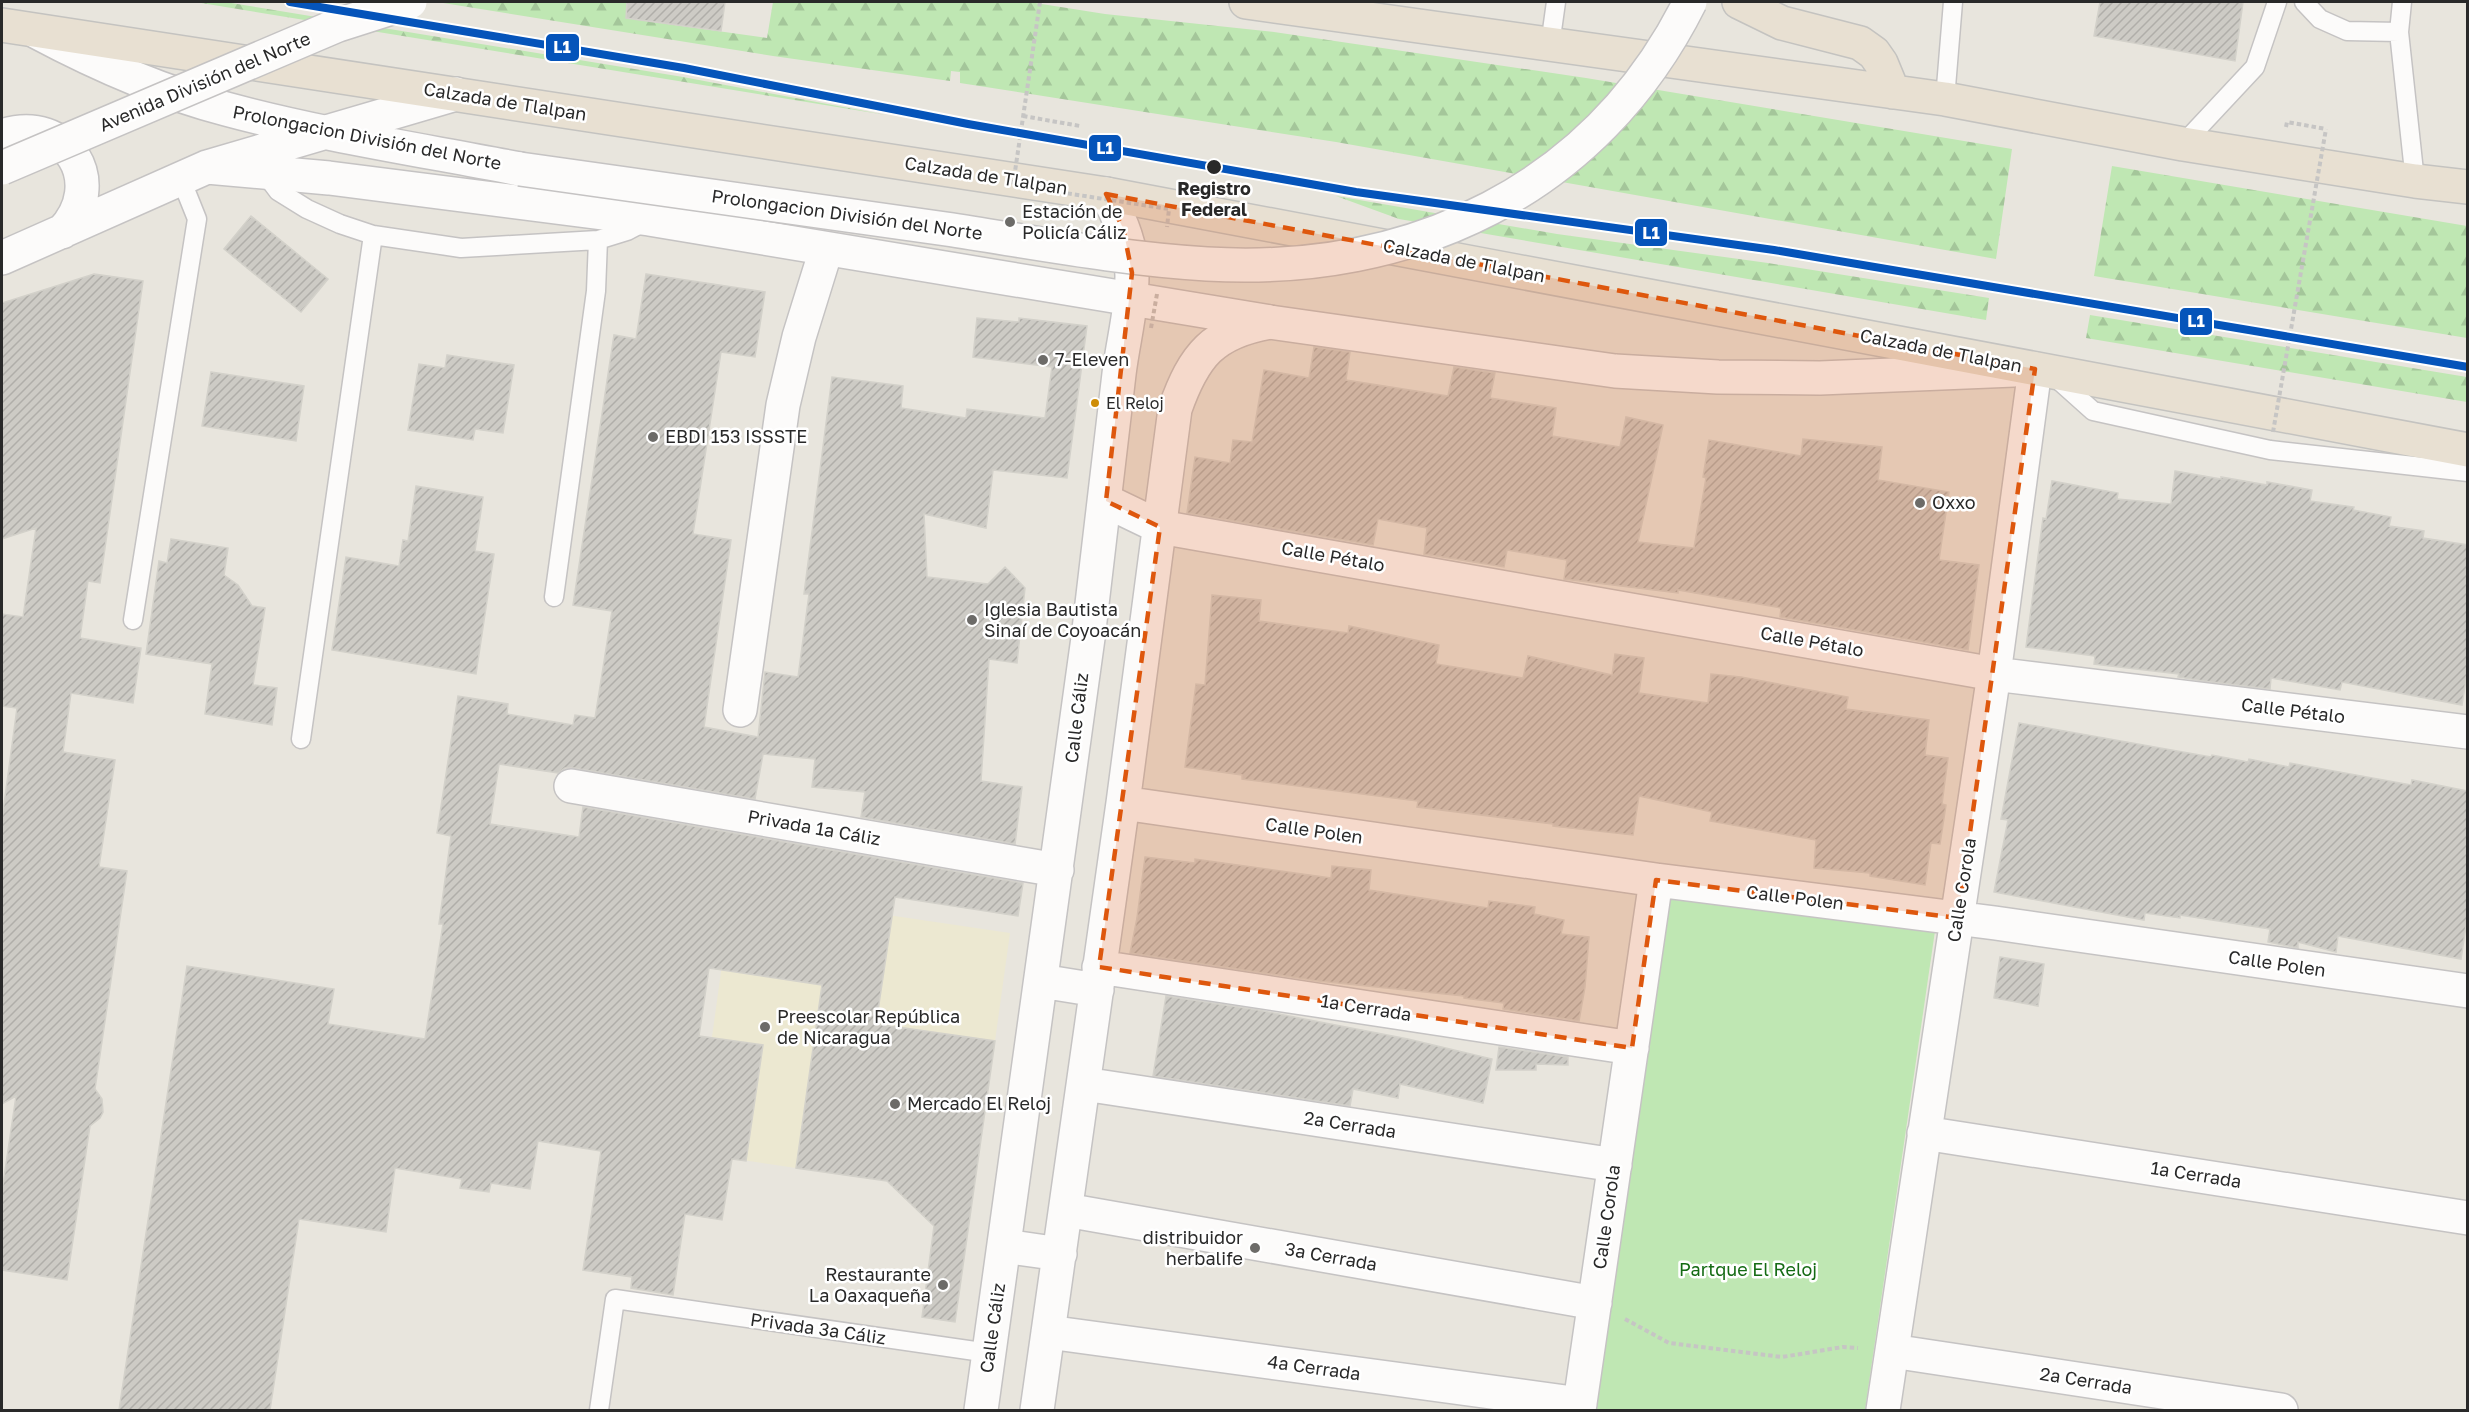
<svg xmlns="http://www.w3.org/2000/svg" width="2469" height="1412" font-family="'Golos Text',sans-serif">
<defs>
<pattern id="forest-firs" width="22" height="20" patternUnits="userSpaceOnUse" patternTransform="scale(1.5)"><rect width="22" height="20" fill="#bfe7b3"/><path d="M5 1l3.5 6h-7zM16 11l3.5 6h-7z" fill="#a4c69a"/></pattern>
<pattern id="building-hatch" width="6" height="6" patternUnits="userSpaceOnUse" patternTransform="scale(1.5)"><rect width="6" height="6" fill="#cdcbc5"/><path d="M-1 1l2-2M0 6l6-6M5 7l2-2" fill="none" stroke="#b0aea9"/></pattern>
</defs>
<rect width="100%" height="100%" fill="#e8e5dd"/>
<path fill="#ece8d1" d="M 732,892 L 1010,933 L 995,1041 L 818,1015 L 796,1168 L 696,1153 Z"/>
<path fill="url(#forest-firs)" d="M 195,2 L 225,2 L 683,77 L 886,115 Z
M 437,2 L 656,2 L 653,22 L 767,38 L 773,2 L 1029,2 L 1105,14 L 1274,32 L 1586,78 L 2012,149 L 1996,259 L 1336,142 L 960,83 L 960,72 L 951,71 L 950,81 L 773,56 Z
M 2112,166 L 2467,226 L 2467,338 L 2094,276 Z
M 1336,196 L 1557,234 L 1768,263 L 1989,298 L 1986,320 L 1399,219 Z
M 2090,315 L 2467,377 L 2467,402 L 2086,338 Z"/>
<path fill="#bfe7b3" d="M 1668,891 L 1935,931 L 1865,1410 L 1590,1410 Z"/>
<path fill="url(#building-hatch)" stroke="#d3d1ca" stroke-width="1.5" d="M 627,2 L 725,2 L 721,31 L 626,18 Z
M 2100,2 L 2243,2 L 2235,61 L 2094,36 Z
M 251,216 L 328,279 L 301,312 L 224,249 Z
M 94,274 L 143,281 L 100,583 L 88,581 L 80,638 L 141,648 L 133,703 L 71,693 L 63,752 L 115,760 L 99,867 L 127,871 L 95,1089 L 102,1099 L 103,1112 L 100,1118 L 90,1126 L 67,1280 L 2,1270 L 2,1191 L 16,1096 L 2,1104 L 2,819 L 17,708 L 2,706 L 2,614 L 23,617 L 36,528 L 2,539 L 2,303 Z
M 646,274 L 765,292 L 755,357 L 721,352 L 693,534 L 731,540 L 704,727 L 758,737 L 765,672 L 798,677 L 809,594 L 804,594 L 832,377 L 903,386 L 901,408 L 966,418 L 967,409 L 1045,418 L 1052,367 L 973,357 L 977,318 L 1019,322 L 1019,318 L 1087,326 L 1067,478 L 993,470 L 986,528 L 924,514 L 927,577 L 988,584 L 1005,567 L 1025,588 L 1017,663 L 989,659 L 981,781 L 1022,787 L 1015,844 L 861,817 L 865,792 L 812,787 L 815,759 L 763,754 L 755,799 L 574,768 L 565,768 L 558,773 L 499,764 L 490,824 L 579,837 L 583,807 L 1023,883 L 1018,916 L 895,897 L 876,1024 L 995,1041 L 955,1322 L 922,1317 L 934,1226 L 887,1181 L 796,1168 L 822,985 L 709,968 L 699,1036 L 763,1045 L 746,1161 L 732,1159 L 722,1220 L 685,1214 L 673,1295 L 631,1288 L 632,1277 L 583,1270 L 601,1151 L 538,1141 L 530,1189 L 491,1183 L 489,1192 L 460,1188 L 462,1179 L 395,1168 L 386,1232 L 299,1219 L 270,1410 L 119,1410 L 187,966 L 334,989 L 328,1024 L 425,1039 L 443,924 L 439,924 L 451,836 L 437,833 L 458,696 L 508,704 L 507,714 L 573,725 L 575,715 L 595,718 L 612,611 L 573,605 L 614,335 L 636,339 Z
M 1314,347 L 1350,352 L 1346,380 L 1448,396 L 1454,367 L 1495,373 L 1490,398 L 1556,408 L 1552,436 L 1620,447 L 1626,417 L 1663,425 L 1638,542 L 1694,548 L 1706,478 L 1703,477 L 1709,440 L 1801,456 L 1803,439 L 1882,447 L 1878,480 L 1949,492 L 1939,560 L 1979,565 L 1968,650 L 1780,617 L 1781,608 L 1678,590 L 1678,593 L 1564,579 L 1567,560 L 1507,550 L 1504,567 L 1424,554 L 1427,528 L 1378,519 L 1373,545 L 1187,513 L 1195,457 L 1230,463 L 1233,440 L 1252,442 L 1264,370 L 1309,378 Z
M 447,355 L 514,365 L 503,433 L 475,429 L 473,440 L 408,430 L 419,364 L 445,368 Z
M 211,372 L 304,386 L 296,441 L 202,426 Z
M 2175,471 L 2221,479 L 2221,477 L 2267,485 L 2267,482 L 2312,490 L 2310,501 L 2354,507 L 2353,510 L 2391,517 L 2389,526 L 2424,531 L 2423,538 L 2468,545 L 2468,667 L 2462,705 L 2342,682 L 2340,690 L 2271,678 L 2270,689 L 2204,681 L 2178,677 L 2179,674 L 2094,664 L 2095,656 L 2026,647 L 2043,518 L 2046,519 L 2052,481 L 2118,493 L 2117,499 L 2171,504 Z
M 416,486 L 483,497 L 475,551 L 494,554 L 476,674 L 332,650 L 346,557 L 399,566 L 403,540 L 408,541 Z
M 171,539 L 228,548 L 224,575 L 238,585 L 252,606 L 265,608 L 253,685 L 277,688 L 272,725 L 205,714 L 212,664 L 146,654 L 159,561 L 167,563 Z
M 1212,595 L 1261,600 L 1259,621 L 1348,633 L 1349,626 L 1439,645 L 1436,664 L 1523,678 L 1528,656 L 1612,675 L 1615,654 L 1644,658 L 1639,693 L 1708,703 L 1711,674 L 1741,677 L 1848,697 L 1846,709 L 1929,720 L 1925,755 L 1948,758 L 1942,804 L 1946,805 L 1940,844 L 1931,843 L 1925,885 L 1870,876 L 1870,873 L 1814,868 L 1816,840 L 1710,821 L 1712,812 L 1639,796 L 1633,835 L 1553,826 L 1553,824 L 1417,807 L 1418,801 L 1242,779 L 1242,775 L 1185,767 L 1196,684 L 1205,685 Z
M 2019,723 L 2211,757 L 2212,755 L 2248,762 L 2249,759 L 2289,767 L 2290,763 L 2411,785 L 2412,780 L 2468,791 L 2468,913 L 2461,959 L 2338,936 L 2336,952 L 2298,942 L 2298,948 L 2268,942 L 2270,929 L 2180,915 L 2180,918 L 2145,913 L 2144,920 L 1994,892 L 2008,820 L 2001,819 Z
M 1145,857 L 1195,863 L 1195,859 L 1331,878 L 1332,866 L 1371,870 L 1369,890 L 1488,908 L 1489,901 L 1535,907 L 1534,914 L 1564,920 L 1561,934 L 1589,937 L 1585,987 L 1579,1021 L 1503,1009 L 1504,1003 L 1464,998 L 1464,996 L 1318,981 L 1130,953 L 1137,918 Z
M 2000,957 L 2044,964 L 2038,1006 L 1994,998 Z
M 1166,996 L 1258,1010 L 1408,1039 L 1492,1059 L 1483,1103 L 1400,1084 L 1398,1098 L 1353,1089 L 1350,1106 L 1153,1076 Z
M 1499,1047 L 1568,1057 L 1568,1065 L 1536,1064 L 1536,1070 L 1496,1070 Z"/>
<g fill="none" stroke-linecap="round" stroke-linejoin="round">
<defs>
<path id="lane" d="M 2304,2 L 2320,19 L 2347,31 L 2399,32
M 2402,2 L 2399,32 L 2415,181
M 1550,45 L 1556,2
M 1945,99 L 1953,2
M 2183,144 L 2255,67 L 2277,2
M 263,171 L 278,191 L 307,209 L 340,224 L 373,235 L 461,248 L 598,240 L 627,231 L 644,222
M 2055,377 L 2093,411 L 2270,450 L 2468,472
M 554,597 L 596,291 L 598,240
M 133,620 L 197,219 L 181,179
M 301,739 L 373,235
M 599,1410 L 615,1299 L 989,1353"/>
<path id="street" d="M 1106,501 L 1160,527 L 1994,674 L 2468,732
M 740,710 L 783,405 L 799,337 L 826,250
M 571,786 L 1057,870
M 1123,803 L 1656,880 L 1995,923 L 2468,991
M 1099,967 L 1632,1048
M 1041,981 L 1097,990
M 1084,1084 L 1615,1165
M 1924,1133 L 2468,1218
M 1066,1210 L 1595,1303
M 1004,1246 L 1060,1254
M 1048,1332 L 1580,1404
M 1892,1351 L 2281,1410
M 981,1410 C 1017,1153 1054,896 1088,638 C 1099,550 1109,462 1119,374 C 1123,341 1132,309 1132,276 C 1132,246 1121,219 1106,194
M 1037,1410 L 1123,803 L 1175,409 C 1194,355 1213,332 1270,322
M 1579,1410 L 1656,880
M 1883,1410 L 1994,674 L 2035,369"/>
<path id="secondary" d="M 37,32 C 97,64 160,92 226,109 C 322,135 422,150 520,169
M 2,136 C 67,114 109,183 62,232
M 207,167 L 329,178 L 649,219 L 1270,322 L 1615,371 L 1718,377 L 1820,378 L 2014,370
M 2,258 L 207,167 L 456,94"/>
<path id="highway" d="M 1246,2 L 1945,99 L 2183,144 L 2415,181 L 2468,187
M 1739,2 L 1782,23 L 1860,43 L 1874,53 L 1881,63 L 1893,92
M 2,25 L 1106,194 L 2468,450"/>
</defs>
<use href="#lane" stroke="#c5c3c3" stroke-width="21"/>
<use href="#street" stroke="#c5c3c3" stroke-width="36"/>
<use href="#secondary" stroke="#c5c3c3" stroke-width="36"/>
<use href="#highway" stroke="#c4c3c0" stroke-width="36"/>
<path stroke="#c6c5c4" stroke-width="4" stroke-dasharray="4.5 3" stroke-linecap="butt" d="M 1023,116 L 1080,126
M 2286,127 L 2287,122 L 2326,129
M 1625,1319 L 1669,1343 L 1782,1357 L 1843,1347 L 1858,1348"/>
<use href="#lane" stroke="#fcfbfa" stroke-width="18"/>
<use href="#street" stroke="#fcfbfa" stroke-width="33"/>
<use href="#secondary" stroke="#fcfbfa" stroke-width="33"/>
<use href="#highway" stroke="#e8e0d2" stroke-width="33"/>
<defs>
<path id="secondary-bridge" d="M 2,168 L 338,25 L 410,2
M 520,169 C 662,189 804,209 946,229 C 1032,242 1120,259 1207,264 C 1413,276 1596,190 1690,2"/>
</defs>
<use href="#secondary-bridge" stroke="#c5c3c3" stroke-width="36" stroke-linecap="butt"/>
<path stroke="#c6c5c4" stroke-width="4" stroke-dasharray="4.5 3" stroke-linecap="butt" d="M 1040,2 L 1013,185 L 1169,209 L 1167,227
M 1151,328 L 1157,294
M 2273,432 L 2326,129"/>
<use href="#secondary-bridge" stroke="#fcfbfa" stroke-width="33"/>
<defs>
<path id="rail-1" d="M 290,2 L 684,68 L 968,124 L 1356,192 L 1774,250 L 2468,367"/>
</defs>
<use href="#rail-1" stroke="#fff" stroke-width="12"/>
<use href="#rail-1" stroke="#0554ba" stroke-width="8"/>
</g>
<path fill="#de570d" fill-opacity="0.2" stroke="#de570d" stroke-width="4.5" stroke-dasharray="12 8" stroke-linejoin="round" d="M 1106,194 L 2035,369 L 1958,918 L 1656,880 L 1632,1048 L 1099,967 L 1160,527 L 1106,501 L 1132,273 L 1123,228 Z"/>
<circle fill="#292929" stroke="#fff" stroke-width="2" cx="1214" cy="167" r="8"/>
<g fill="#6c6b68" stroke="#fff" stroke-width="2">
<circle cx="1010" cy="222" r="6"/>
<circle cx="1043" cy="360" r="6"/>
<circle cx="653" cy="437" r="6"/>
<circle cx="1920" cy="503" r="6"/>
<circle cx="972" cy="620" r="6"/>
<circle cx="765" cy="1027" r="6"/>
<circle cx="895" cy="1104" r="6"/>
<circle cx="1255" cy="1248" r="6"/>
<circle cx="943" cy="1285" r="6"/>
</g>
<circle fill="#ce8d08" stroke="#fff" stroke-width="2" cx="1095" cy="403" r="5"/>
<g text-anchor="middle" stroke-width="5" stroke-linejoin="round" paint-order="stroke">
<g font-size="16" fill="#292929" stroke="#fff" text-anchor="start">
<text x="1106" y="409">El Reloj</text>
</g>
<g font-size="18" fill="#292929" stroke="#fff">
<text transform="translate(205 82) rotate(-23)" y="6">Avenida División del Norte</text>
<text transform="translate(505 102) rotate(9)" y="6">Calzada de Tlalpan</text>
<text transform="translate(367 138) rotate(11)" y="6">Prolongacion División del Norte</text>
<text transform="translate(986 176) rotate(9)" y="6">Calzada de Tlalpan</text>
<text transform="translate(847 215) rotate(8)" y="6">Prolongacion División del Norte</text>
<text transform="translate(1464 261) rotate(11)" y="6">Calzada de Tlalpan</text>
<text transform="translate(1941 351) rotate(11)" y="6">Calzada de Tlalpan</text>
<text transform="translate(1333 557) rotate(10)" y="6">Calle Pétalo</text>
<text transform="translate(1812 642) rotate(10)" y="6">Calle Pétalo</text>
<text transform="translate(2293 711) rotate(7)" y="6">Calle Pétalo</text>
<text transform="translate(1077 718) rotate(-83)" y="6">Calle Cáliz</text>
<text transform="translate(814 828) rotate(10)" y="6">Privada 1ª Cáliz</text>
<text transform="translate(1314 831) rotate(8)" y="6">Calle Polen</text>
<text transform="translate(1962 890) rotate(-81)" y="6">Calle Corola</text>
<text transform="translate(1795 898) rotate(7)" y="6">Calle Polen</text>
<text transform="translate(2277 964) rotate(8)" y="6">Calle Polen</text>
<text transform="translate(1366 1008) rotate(9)" y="6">1ª Cerrada</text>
<text transform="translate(1350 1125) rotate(9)" y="6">2ª Cerrada</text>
<text transform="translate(2196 1175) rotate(9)" y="6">1ª Cerrada</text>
<text transform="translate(1607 1217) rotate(-82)" y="6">Calle Corola</text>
<text transform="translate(1331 1257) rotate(10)" y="6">3ª Cerrada</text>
<text transform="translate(993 1328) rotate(-82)" y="6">Calle Cáliz</text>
<text transform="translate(818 1329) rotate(8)" y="6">Privada 3ª Cáliz</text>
<text transform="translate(1314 1368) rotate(8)" y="6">4ª Cerrada</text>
<text transform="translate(2086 1381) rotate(9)" y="6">2ª Cerrada</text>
</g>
<g font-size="18" font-weight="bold" fill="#292929" stroke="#fff">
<text x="1214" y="195">Registro<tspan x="1214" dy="21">Federal</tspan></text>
</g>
<g font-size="18" fill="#292929" stroke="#fff" text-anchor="start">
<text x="1022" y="218">Estación de<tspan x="1022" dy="21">Policía Cáliz</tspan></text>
<text x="1055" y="366">7-Eleven</text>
<text x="665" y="443">EBDI 153 ISSSTE</text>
<text x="1932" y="509">Oxxo</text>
<text x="984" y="616">Iglesia Bautista<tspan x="984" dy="21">Sinaí de Coyoacán</tspan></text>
<text x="777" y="1023">Preescolar República<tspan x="777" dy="21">de Nicaragua</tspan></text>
<text x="907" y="1110">Mercado El Reloj</text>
<text x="1243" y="1244" text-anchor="end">distribuidor<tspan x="1243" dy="21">herbalife</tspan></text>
<text x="931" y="1281" text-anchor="end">Restaurante<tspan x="931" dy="21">La Oaxaqueña</tspan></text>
</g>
<g font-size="18" fill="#156b14" stroke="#fff">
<text x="1748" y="1276">Partque El Reloj</text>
</g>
</g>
<g stroke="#fff" stroke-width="2">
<rect x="545" y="33" width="35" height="29" rx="6" fill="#0554ba"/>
<rect x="1088" y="134" width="34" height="28" rx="6" fill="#0554ba"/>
<rect x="1634" y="218" width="34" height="29" rx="6" fill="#0554ba"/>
<rect x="2179" y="307" width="34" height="29" rx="6" fill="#0554ba"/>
</g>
<g font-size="16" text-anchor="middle" font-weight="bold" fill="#fff">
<text x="562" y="53">L1</text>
<text x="1105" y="154">L1</text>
<text x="1651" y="239">L1</text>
<text x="2196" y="327">L1</text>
</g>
<rect width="2469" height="1412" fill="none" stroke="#292929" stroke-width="6"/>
</svg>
